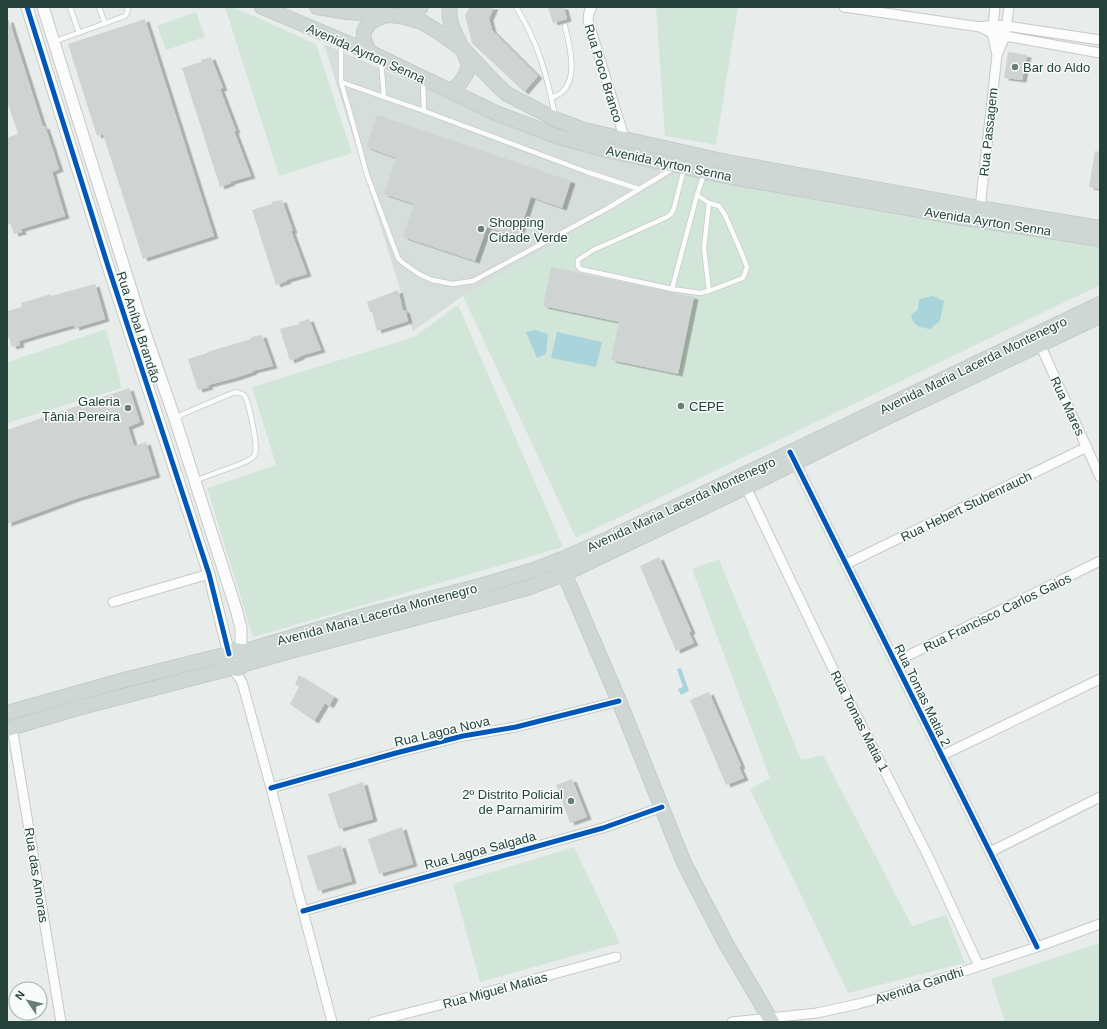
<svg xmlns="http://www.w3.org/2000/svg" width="1107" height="1029" font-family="Arial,sans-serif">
<defs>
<filter id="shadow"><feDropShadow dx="4.5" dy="2.5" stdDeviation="0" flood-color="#0004"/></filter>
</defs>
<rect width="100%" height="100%" fill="#e8edeb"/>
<path fill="#d6dedb" d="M 324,44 L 509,125 L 562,142 L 676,174 L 463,296 L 413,331 Z"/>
<path fill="#d1e6d8" d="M 225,7 L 233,7 L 316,44 L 352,153 L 279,176 Z
M 656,7 L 738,7 L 716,145 L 665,136 Z
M 196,12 L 205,37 L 166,50 L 157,26 Z
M 676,174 L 1100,246 L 1100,285 L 576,538 L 463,296 Z
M 458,305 L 563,547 L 253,637 L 207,488 L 276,465 L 252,387 L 414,337 Z
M 106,329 L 122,388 L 7,423 L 7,362 Z
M 719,559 L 801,760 L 823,755 L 912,926 L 946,915 L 965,963 L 848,993 L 750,789 L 770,778 L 692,569 Z
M 574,847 L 620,943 L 480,982 L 453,884 Z
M 1100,943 L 1100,1022 L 1005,1022 L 991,979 Z"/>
<path fill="#a9d4db" d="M 933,296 L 944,301 L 940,321 L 930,329 C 919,327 914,327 911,315 L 918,310 L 919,299 Z
M 535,330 L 548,334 L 546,354 L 537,358 L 526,332 Z
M 557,332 L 602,342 L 596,367 L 551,358 Z
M 681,668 L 689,691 L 681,695 L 678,689 L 683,687 L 677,669 Z"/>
<path fill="#cfd4d2" filter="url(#shadow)" d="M 470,7 L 494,7 L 489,18 L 492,30 L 538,76 L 524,92 L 472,43 L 465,15 Z
M 548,7 L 564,7 L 567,19 L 553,23 Z
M 145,19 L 214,236 L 143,259 L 103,134 L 97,136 L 68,44 Z
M 7,20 L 9,20 L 43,127 L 45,126 L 59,169 L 52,172 L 65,216 L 21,229 L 22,232 L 14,234 L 11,224 L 7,225 L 7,138 L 18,134 L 7,101 Z
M 1008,52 L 1027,55 L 1022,80 L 1004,78 Z
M 211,57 L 223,88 L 220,89 L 236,131 L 234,131 L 251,176 L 230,182 L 231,183 L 220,187 L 182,68 L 201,62 L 201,60 Z
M 377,115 L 571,181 L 562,208 L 531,197 L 518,237 L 487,227 L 475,261 L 403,237 L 414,204 L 384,194 L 396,158 L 366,147 Z
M 1095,151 L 1100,152 L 1100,189 L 1089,187 Z
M 282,200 L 293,231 L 291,231 L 307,274 L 286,280 L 287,281 L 276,285 L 252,210 L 272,204 L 271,202 Z
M 551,267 L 694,297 L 678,374 L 611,360 L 619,322 L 543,306 Z
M 95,284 L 105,319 L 75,328 L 74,325 L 42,334 L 19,341 L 20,345 L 12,347 L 9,337 L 7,338 L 7,311 L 22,307 L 21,303 L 51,294 L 51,296 Z
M 398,290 L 403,311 L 405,310 L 408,321 L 377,331 L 372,312 L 370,312 L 367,302 Z
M 309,319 L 321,350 L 300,356 L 300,357 L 290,361 L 280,329 L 299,324 L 299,322 Z
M 262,335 L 273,366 L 252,371 L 253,372 L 235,378 L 208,385 L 209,387 L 198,390 L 188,359 L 207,353 L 207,352 L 251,339 L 251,337 Z
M 129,388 L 140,422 L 128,427 L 134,446 L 146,442 L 156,475 L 78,498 L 7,524 L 7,430 Z
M 659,557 L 691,631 L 689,633 L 694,643 L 676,651 L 640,566 Z
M 299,675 L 334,697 L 329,706 L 325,703 L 314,721 L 290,704 L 299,687 L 295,684 Z
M 709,692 L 741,766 L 739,767 L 744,778 L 726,785 L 690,700 Z
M 572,779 L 587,817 L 570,823 L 556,785 Z
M 363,782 L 373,819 L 339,829 L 328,794 Z
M 402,827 L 413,864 L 379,874 L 368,839 Z
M 341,845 L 352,881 L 318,891 L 307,856 Z"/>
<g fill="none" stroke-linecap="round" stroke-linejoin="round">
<defs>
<path id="service" d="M 70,7 L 79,33
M 99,7 L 105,24
M 516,7 C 538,42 547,75 555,116
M 53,42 L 125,16 L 127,13 L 128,7
M 341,42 L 341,82 L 354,127 L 367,175 L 398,258 L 403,263 L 419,274 L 432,280 L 453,284 L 473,281 L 608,208 L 674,168
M 381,61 L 384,97
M 423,80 L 424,111
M 341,82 L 424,111 L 587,172 L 639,189
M 551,98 C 555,96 559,95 562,92 C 579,77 569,45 565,26
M 684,169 L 674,208 L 671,214 L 667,217 L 616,240 L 593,250 L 578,260 L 578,266 L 580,269 L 672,289 L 700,293 L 709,291 L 743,278 L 745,273 L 747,267 L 742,254 L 725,215 L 719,206 L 709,203 L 697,195 L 704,174
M 709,203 L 704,248 L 709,291
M 672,289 L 697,195
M 176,418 L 183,414 L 235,392 C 238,393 241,393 244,395 C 249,401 258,446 255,454 C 253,459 247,461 243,463 L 194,481"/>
<path id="minor" d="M 592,7 L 589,12 L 588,20 L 625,140
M 844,7 L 980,27 L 993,25 L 1007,26 L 1100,40
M 995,7 L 992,33 L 997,55
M 980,27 L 992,33 L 1005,36 L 1100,53
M 980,208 L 997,55 L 1005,36 L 1009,7
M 1038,340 L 1100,477
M 793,458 L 990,852 L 1037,947
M 744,483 L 835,673 L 928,856 L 979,966
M 846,564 L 1087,447
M 113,602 L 209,574
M 895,662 L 1100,561
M 232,668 L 242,682 L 271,788 L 332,1022
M 12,727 L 61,1022
M 941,756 L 1100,679
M 271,788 L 396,753 L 463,736 L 516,727 L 619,701
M 990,852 L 1100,797
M 303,911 L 603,828 L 662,807
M 373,1022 L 455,1001 L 616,957
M 732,1022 L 817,1013 L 858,1004 L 892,995 L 1037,947 L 1100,924"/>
<path id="tertiary" d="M 27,7 L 107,263 L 209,574 L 229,654
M 43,7 L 140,318 L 175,419 L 236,609 L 241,628 L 241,651"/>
<path id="primary" d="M 262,7 L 371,53 L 496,113 L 559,137 L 611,151 L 720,175 L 964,218 L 1100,239
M 317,7 L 347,12 L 400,16 L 412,19 L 422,22 L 434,29 L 464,50 L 497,85 L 507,94 L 555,119 L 584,130 L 727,162 L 980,208 L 1100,228
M 450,7 C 446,29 466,47 469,67 C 465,78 460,85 451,91
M 400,16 L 410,14 L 421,7
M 371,53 C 357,35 364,22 384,16
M 561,566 L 619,701 L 684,863 L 725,942 L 772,1022
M 242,652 L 360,617 L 480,586 L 534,570 L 562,559 L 612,537 L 722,485 L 1100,304
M 245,664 L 245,657 L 241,651 L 234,650 L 228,654 C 224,663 230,669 238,669 L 245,664 L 287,652 L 476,602 L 527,588 L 564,574 L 746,487 L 879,421 L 1100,316
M 7,713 L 124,680 L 228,654
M 7,729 L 78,708 L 231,668"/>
</defs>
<use href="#service" stroke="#c5cac8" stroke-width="6"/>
<use href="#minor" stroke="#c5cac8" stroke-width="11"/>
<use href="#tertiary" stroke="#c5cac8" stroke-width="13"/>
<use href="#primary" stroke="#c3ccc9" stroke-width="16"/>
<use href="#service" stroke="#fcfcfc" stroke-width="4.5"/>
<use href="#minor" stroke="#fcfcfc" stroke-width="9"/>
<use href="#tertiary" stroke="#fcfcfc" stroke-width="11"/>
<use href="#primary" stroke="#cfd7d5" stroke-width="14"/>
<defs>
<path id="cycleway" d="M 27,7 L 107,263 L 209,574 L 229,654
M 790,452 L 990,852 L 1037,947
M 271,788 L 396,753 L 463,736 L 516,727 L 619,701
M 303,911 L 603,828 L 662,807"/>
</defs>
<use href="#cycleway" stroke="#f7fbf9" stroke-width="8"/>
<use href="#cycleway" stroke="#0057b8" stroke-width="5"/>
</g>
<g fill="#697e78" stroke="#f7fbf9" stroke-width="1.5">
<circle cx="1015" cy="67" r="4"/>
<circle cx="481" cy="229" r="4"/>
<circle cx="681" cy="406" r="4"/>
<circle cx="128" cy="408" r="4"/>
<circle cx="571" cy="801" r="4"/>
</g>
<g text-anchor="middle" stroke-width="3" stroke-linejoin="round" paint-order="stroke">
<g font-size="13" fill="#24423a" stroke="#f7fbf9">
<text transform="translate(366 53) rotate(24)" y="5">Avenida Ayrton Senna</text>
<text transform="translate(604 73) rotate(73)" y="5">Rua Poco Branco</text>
<text transform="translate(988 132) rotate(-84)" y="5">Rua Passagem</text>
<text transform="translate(669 163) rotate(12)" y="5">Avenida Ayrton Senna</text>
<text transform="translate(988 221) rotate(9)" y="5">Avenida Ayrton Senna</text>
<text transform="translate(139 327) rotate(72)" y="5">Rua Aníbal Brandão</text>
<text transform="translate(973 365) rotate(-26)" y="5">Avenida Maria Lacerda Montenegro</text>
<text transform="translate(1068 406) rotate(65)" y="5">Rua Mares</text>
<text transform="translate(681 504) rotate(-25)" y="5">Avenida Maria Lacerda Montenegro</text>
<text transform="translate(966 506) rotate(-26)" y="5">Rua Hebert Stubenrauch</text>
<text transform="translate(997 612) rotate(-26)" y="5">Rua Francisco Carlos Gaios</text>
<text transform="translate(377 614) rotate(-15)" y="5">Avenida Maria Lacerda Montenegro</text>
<text transform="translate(923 695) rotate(64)" y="5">Rua Tomas Matia 2</text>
<text transform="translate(860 721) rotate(63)" y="5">Rua Tomas Matia 1</text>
<text transform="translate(442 731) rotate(-13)" y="5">Rua Lagoa Nova</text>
<text transform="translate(480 850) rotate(-15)" y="5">Rua Lagoa Salgada</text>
<text transform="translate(37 875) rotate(81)" y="5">Rua das Amoras</text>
<text transform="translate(919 985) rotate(-18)" y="5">Avenida Gandhi</text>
<text transform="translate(495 990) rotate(-15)" y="5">Rua Miguel Matias</text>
</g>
<g font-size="13" fill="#24423a" stroke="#f7fbf9" text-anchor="start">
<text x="1023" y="72">Bar do Aldo</text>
<text x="489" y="227">Shopping<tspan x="489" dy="15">Cidade Verde</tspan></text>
<text x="120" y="406" text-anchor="end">Galeria<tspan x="120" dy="15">Tânia Pereira</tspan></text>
<text x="689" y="411">CEPE</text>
<text x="563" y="799" text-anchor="end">2º Distrito Policial<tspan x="563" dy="15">de Parnamirim</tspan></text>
</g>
</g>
<rect width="1107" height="1029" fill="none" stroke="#24423a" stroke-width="16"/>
<g transform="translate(28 1001) rotate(305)"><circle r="19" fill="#f7fbf9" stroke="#a3b1ad"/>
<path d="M0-3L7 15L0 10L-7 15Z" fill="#697e78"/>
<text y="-6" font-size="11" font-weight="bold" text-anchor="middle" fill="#24423a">N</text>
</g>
</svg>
